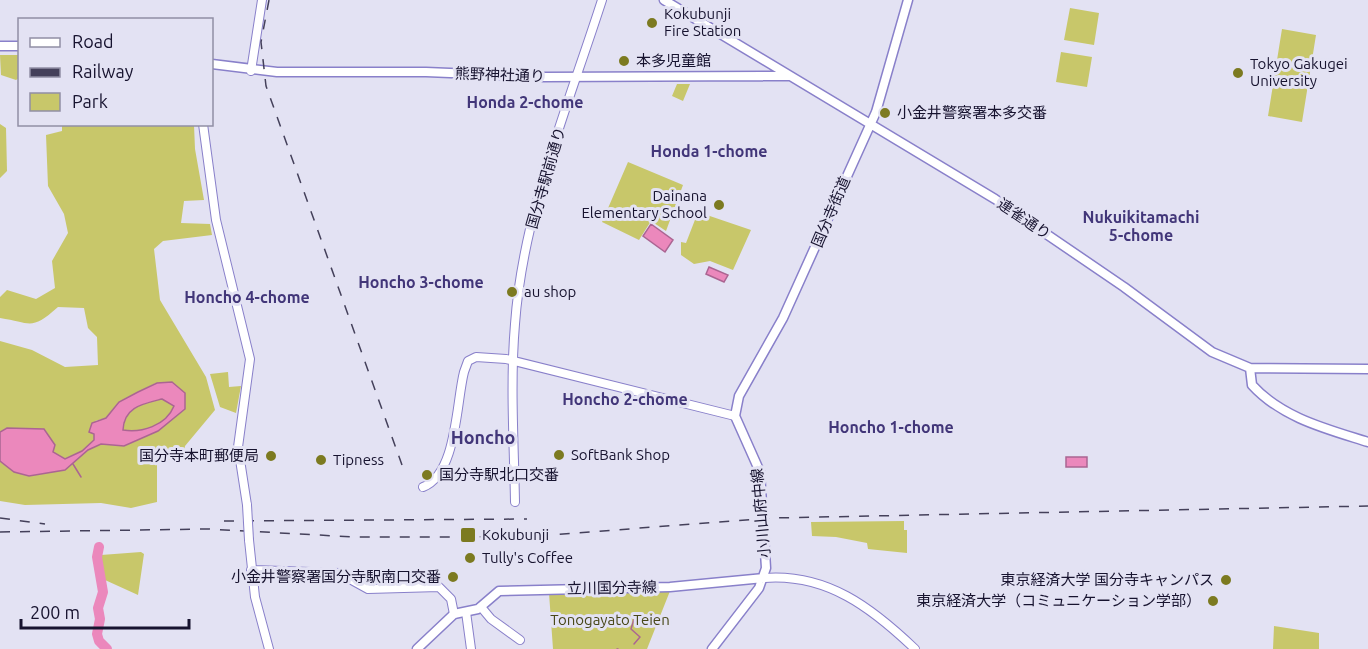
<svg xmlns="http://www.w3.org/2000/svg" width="1368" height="649" font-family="Ubuntu,'Noto Sans JP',sans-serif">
<rect width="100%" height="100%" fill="#e3e2f3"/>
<path fill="#c8c76a" d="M 1070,8 L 1099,13 L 1094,45 L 1064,40 Z
M 1282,29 L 1316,35 L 1302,122 L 1268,116 Z
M 1061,52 L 1092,57 L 1087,87 L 1056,82 Z
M 0,55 L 19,55 L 19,78 L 16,80 L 1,75 Z
M 677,84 L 690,84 L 683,101 L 672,96 Z
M 0,124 L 6,128 L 7,171 L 0,178 Z
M 62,125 L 194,125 L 195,149 L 204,200 L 184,201 L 181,223 L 210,224 L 212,235 L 163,241 L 154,249 L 160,300 L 206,377 L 215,410 L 185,446 L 183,460 L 157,460 L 157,502 L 131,508 L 101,503 L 25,505 L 0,501 L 0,461 L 14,472 L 29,476 L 65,470 L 88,450 L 100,444 L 124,446 L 174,418 L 185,409 L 156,383 L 119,402 L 106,418 L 95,421 L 94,440 L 82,451 L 65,459 L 7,428 L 0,432 L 0,341 L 32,350 L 65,367 L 98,365 L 97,337 L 88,328 L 84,308 L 58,307 C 31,331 32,323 0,318 L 0,297 L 7,290 L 36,299 L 55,288 L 52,261 L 68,233 L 64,214 L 48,186 L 46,135 L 62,131 Z
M 628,162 L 683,185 L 666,231 L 651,221 L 639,240 L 602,222 Z
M 698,212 L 751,230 L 733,270 L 710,261 L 694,264 L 681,255 L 681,242 L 686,243 Z
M 228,372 L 229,387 L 241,386 L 236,413 L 220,407 L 210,374 Z
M 162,399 L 174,406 C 166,426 142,433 123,430 C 125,407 142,404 162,399 Z
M 904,521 L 904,530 L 907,530 L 907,553 L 868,549 L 867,543 L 836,537 L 812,536 L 811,522 Z
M 141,552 L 144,554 L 138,595 L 105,580 L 99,561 L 101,555 Z
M 670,591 L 647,649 L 553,649 L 549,593 Z
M 1274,626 L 1319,633 L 1319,649 L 1273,649 Z"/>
<path fill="#eb88bc" stroke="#ab6592" stroke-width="1.5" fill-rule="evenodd" d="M 651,224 L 673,240 L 665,252 L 643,236 Z
M 709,267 L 728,275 L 724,282 L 706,274 Z
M 172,382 L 185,393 L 185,409 L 158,431 L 124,446 L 101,444 L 88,450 L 65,470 L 29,476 L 14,472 L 0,461 L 0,432 L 7,428 L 44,429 L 55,445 L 53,452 L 65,459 L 82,451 L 94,440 L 94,434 L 89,432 L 92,423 L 106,418 L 119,402 L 138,392 L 157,383 ZM 162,399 L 174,406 C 166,426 141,433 123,430 C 124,407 142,404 162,399 Z
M 1066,457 L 1087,457 L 1087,467 L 1066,467 Z"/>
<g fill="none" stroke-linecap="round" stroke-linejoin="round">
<path stroke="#ab6592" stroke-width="1.5" d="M 73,464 L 81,477
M 634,644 L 640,637 L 631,629 L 635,616
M 617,649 L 618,649"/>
<path stroke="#eb88bc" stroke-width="10" d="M 99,547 L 97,557 L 103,592 L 98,608 L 100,619 L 97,634 L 99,641 L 107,649"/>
<defs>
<path id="tertiary" d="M 251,71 L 262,0
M 203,124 L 216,220 L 250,359 L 238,447 L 247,505
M 423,487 C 457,474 456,403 464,372 L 468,361 L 476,357 L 506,359 L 735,416
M 515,502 C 514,443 510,383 515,324 C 523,213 568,106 602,0
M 249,540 L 255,597 L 269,649
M 251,570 L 339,573 L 368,589 L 439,587 L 451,599 L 454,614
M 764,578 C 827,573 872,608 915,649
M 481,607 L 491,619 L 520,640
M 466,612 L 471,649"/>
<path id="secondary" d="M 664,0 L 995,199 L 1124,287 L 1212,352 L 1250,368 L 1368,369
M 0,46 L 20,46
M 212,64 L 277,72 L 426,72 L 544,77 L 788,76
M 1250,368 L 1252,385 C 1282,418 1327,429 1368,442
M 417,649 L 454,614 L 478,609 L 499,591 L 670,587 L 764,578
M 712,649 L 759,588 L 766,568 L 760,472 L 735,416 L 739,396 L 783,318 L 876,112 L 908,0"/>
</defs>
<use href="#tertiary" stroke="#8980ca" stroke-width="10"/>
<use href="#secondary" stroke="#8980ca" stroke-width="11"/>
<use href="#tertiary" stroke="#fff" stroke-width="8"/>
<use href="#secondary" stroke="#fff" stroke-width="8"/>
<path stroke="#44405a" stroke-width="1.5" stroke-dasharray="10 10" stroke-linecap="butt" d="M 269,0 L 261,42 L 266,86 L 402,465
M 0,518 L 45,524
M 224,521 L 527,519
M 0,532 L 208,529 L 355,537 L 468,537 L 550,535 L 771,518 L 1368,506"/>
<defs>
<path id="tertiary-bridge" d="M 247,505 L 249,540"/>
</defs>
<use href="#tertiary-bridge" stroke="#8980ca" stroke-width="10" stroke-linecap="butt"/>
<use href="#tertiary-bridge" stroke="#fff" stroke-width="8"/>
</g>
<g fill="#7c7a20" stroke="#e3e2f3" stroke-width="2">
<circle cx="652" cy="23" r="6"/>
<circle cx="624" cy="61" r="6"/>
<circle cx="1238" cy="73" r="6"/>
<circle cx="885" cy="113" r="6"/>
<circle cx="719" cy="205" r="6"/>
<circle cx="512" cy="292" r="6"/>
<circle cx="559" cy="455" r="6"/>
<circle cx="271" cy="456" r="6"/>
<circle cx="321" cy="460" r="6"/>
<circle cx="427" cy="475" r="6"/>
<rect x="460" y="527" width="16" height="16" rx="3"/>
<circle cx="470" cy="558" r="6"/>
<circle cx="453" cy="577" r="6"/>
<circle cx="1226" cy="580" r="6"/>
<circle cx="1213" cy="601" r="6"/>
</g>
<g text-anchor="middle" stroke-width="6" stroke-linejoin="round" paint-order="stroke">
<g font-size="15" fill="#17132f" stroke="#e3e2f3" text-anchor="start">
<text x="664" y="19">Kokubunji<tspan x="664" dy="17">Fire Station</tspan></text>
<text x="636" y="66">本多児童館</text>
<text x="1250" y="69">Tokyo Gakugei<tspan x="1250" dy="17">University</tspan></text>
<text x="897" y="118">小金井警察署本多交番</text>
<text x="707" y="201" text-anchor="end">Dainana<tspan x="707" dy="17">Elementary School</tspan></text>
<text x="524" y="297">au shop</text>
<text x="571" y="460">SoftBank Shop</text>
<text x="259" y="461" text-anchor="end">国分寺本町郵便局</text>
<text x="333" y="465">Tipness</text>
<text x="439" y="480">国分寺駅北口交番</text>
<text x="482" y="540">Kokubunji</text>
<text x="482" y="563">Tully's Coffee</text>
<text x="441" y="582" text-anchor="end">小金井警察署国分寺駅南口交番</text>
<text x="1214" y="585" text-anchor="end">東京経済大学 国分寺キャンパス</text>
<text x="1201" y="606" text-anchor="end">東京経済大学（コミュニケーション学部）</text>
</g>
<g font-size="15" fill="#17132f" stroke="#e3e2f3">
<text transform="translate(500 75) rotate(2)" y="5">熊野神社通り</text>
<text transform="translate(546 178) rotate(-74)" y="5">国分寺駅前通り</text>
<text transform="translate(831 212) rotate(-67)" y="5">国分寺街道</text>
<text transform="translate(1024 219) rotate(34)" y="5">連雀通り</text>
<text transform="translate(761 513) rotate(-95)" y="5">小川山府中線</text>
<text transform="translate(612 588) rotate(-1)" y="5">立川国分寺線</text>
</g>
<g font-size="15" fill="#494819" stroke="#e3e2f3">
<text x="610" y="625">Tonogayato Teien</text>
</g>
<g font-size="16" font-weight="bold" fill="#423679" stroke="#e3e2f3">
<text x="525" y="108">Honda 2-chome</text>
<text x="709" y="157">Honda 1-chome</text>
<text x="1141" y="223">Nukuikitamachi<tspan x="1141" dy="18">5-chome</tspan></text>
<text x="421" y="288">Honcho 3-chome</text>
<text x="247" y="303">Honcho 4-chome</text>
<text x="625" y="405">Honcho 2-chome</text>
<text x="891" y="433">Honcho 1-chome</text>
</g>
<g font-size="18" font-weight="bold" fill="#423679" stroke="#e3e2f3">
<text x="483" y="444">Honcho</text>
</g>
</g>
<rect x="18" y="18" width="195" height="108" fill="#e3e2f3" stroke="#918fa5" stroke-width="1.5"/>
<rect x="30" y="38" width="30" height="9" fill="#ffffff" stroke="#918fa5" stroke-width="1.5"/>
<text x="72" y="48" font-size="18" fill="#17132f">Road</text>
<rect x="30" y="68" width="30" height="9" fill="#44405a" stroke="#918fa5" stroke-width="1.5"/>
<text x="72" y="78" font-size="18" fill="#17132f">Railway</text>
<rect x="30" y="93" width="30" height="18" fill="#c8c76a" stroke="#918fa5" stroke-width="1.5"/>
<text x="72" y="108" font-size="18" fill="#17132f">Park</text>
<path d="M21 619v9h168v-9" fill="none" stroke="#17132f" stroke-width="3"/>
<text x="30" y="619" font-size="18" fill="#17132f" stroke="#e3e2f3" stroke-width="4.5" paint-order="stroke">200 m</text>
</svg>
